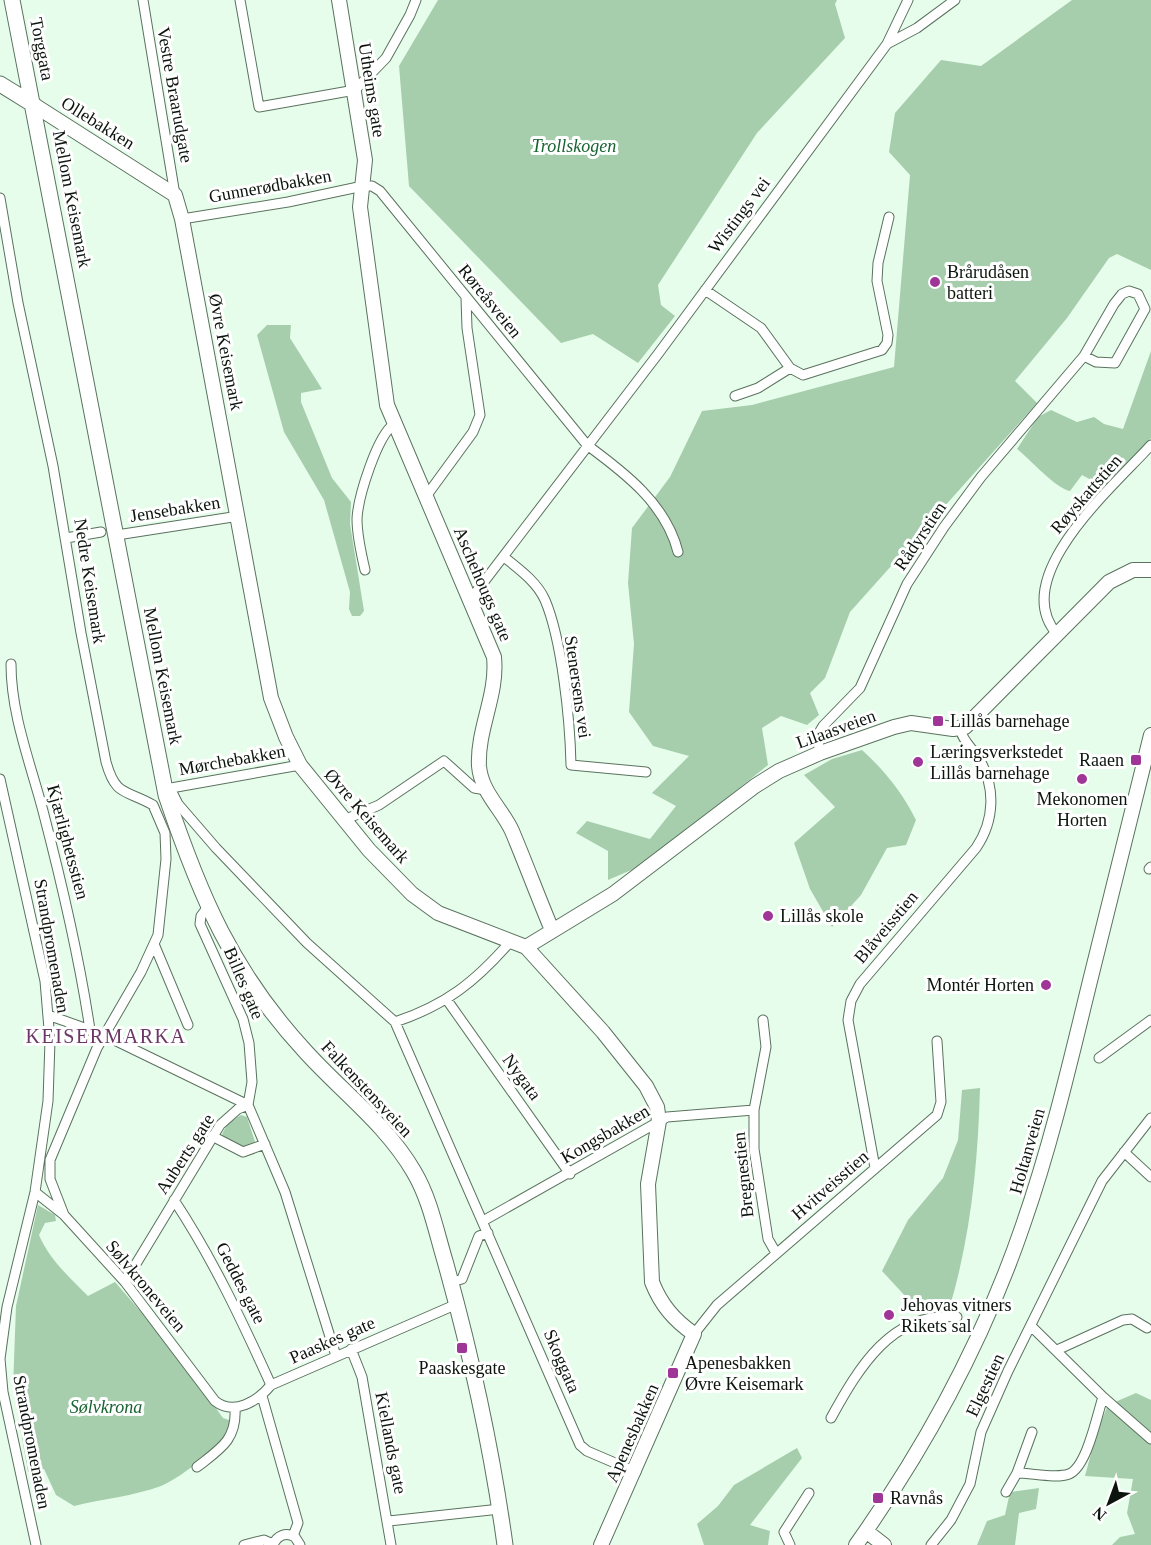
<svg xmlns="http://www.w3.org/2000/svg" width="1151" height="1545" font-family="'Times New Roman',serif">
<rect width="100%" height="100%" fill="#e7fdeb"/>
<path fill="#a6cead" d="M 438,0 L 837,0 L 835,4 L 845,38 L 757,133 L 658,285 L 661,305 L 675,316 L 638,363 L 593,334 L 561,343 L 409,186 L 399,66 Z
M 1072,0 L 1151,0 L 1151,270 L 1117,254 L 1109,258 L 1067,318 L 1015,381 L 1037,403 L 850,612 L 825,678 L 810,693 L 819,715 L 807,725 L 781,716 L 762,728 L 768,765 L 643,865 L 608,880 L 608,851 L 576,833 L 587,821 L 650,839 L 676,806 L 652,793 L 689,756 L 653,746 L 629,712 L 634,644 L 628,583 L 632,528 L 670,477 L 702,411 L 752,405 L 894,367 L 910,175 L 889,152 L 895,113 L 941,60 L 981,66 Z
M 267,325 L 291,325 L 290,338 L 322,389 L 301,393 L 301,402 L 332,478 L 351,502 L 350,524 L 364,611 L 360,616 L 352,616 L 349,609 L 350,592 L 324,500 L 284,432 L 257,335 Z
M 1151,351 L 1151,438 L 1104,487 L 1082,475 L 1070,491 C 1055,488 1031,460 1017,449 L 1038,417 L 1051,410 L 1077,422 L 1094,417 L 1104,424 L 1123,429 Z
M 862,750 C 885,771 902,792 916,820 L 906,845 L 887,848 L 861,895 L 832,927 L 810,889 L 794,843 L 835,807 L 804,775 L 832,759 Z
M 980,1088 C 978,1162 971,1235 950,1306 L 920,1312 L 882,1271 L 908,1220 L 943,1178 L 958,1140 L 962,1090 Z
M 241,1115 L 247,1117 L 255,1142 L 245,1148 L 224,1138 L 222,1134 L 228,1123 Z
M 38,1205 L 55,1215 L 56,1221 L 45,1223 L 39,1235 C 49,1259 70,1278 88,1296 L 115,1282 L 173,1349 L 223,1418 L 232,1421 C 227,1443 182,1477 161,1486 C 134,1496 102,1499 74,1506 L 56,1495 L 44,1469 L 28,1472 L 13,1388 L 16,1306 Z
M 1136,1393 L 1151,1400 L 1151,1545 L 1112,1545 L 1120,1537 L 1135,1534 L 1127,1513 L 1133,1479 L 1085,1476 L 1097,1431 L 1108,1405 Z
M 797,1448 L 802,1458 L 750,1525 L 770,1531 L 768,1545 L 704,1545 L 697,1524 L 718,1506 L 734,1485 Z
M 1039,1488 L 1036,1509 L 1019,1513 L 1015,1545 L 977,1545 L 987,1521 L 1005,1515 L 1010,1492 Z"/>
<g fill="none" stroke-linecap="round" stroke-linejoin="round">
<defs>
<path id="street" d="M 143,0 L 175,195
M 240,0 L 259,107 L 355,90 L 386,58 L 410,15 L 416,0
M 887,44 L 917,28 L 955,0
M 0,198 L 18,303 L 53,466 L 81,633 L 106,762 C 116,797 125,789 153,805 L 165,833 L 166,859 L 158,935 L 141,972 L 97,1048 L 50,1160 L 50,1179 L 64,1215
M 182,219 L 288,202 L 363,186 L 372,186 L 380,191 L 587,445 C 625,473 666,504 678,552
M 705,290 L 761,328 L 790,368 L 803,375 L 882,350 L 887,343 L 888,335 L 877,281 L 878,263 L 889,217
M 735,396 L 758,388 L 790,368
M 427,495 L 473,432 L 480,415 L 467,328 L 466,298
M 117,535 L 239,516
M 66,538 L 101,532
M 504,557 C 519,569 537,582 545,600 C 562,640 570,720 571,765 L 646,772
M 365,570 C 361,553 357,536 357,519 C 358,497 377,436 394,424
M 470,600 L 658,354 L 887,44 L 908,0
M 1057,634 C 1007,577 1115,485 1151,445
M 11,664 C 11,714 30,762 43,811 C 62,884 79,955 90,1030
M 820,753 L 817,736 L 823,726 L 860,688 L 907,584 L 944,527 L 981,477 L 1084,356 L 1114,304 L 1122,294 L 1129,291 L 1138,294 L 1145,309 L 1115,363 L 1096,362 L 1084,356
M 0,779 L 45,981 L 50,1041 L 48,1101 L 35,1192 L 7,1307 L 0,1359 L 3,1392 L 36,1545
M 170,788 L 178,804 L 216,848 L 307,943 L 395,1022 C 446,1005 475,982 510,942
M 171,788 L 300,765
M 344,820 L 379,805 L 444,761 L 474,788 L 486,790
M 1149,869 L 1151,867
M 207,908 L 201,916 L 200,924 L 243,1019 L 249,1043 L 252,1082 L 248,1105 L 285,1192 L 336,1356
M 154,944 L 188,1025
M 447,1000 L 570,1174
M 48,1015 L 104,1035 L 248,1105
M 763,1020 L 766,1047 L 754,1110 L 754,1149 L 768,1239 L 776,1253
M 395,1022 L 580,1445 L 587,1451 L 636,1472
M 1099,1058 L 1151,1020
M 212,1136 L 243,1152 L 265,1144
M 1124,1152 L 1151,1177
M 875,1168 L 848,1020 L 851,1001 L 860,984 L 976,848 C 995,820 996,786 978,757 C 971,747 963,741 960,729
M 35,1192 L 64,1215 L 125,1282 L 215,1401 C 234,1416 258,1401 271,1385 L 457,1304
M 174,1200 C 213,1259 242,1321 271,1385
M 483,1221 L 667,1117 L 754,1110
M 125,1282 L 220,1125 L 238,1109 L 248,1105
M 451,1282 L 462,1279 L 479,1236 L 488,1233
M 694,1334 L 717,1305 L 937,1115 L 941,1102 L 937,1041
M 351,1349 L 362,1377 L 391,1545
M 1057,1350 L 1123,1320 L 1132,1319 L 1147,1328
M 262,1396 L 298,1523 L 293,1536
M 1103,1397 L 1151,1439
M 831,1418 C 858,1369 892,1310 957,1317
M 197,1467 C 220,1449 237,1440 235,1408
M 1017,1473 C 1032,1473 1056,1479 1069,1474 C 1087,1467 1097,1415 1103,1397 L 1031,1326
M 1006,1492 L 1017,1473 L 1032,1432
M 389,1521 L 500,1509
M 244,1545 L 264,1540 L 273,1544
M 273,1545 C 277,1535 286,1532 295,1537 L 300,1545
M 790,1545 L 784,1532 L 809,1493
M 931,1545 L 951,1520 L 970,1484 L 981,1432 L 1008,1371 L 1102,1181 L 1151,1118"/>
<path id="secondary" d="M 339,0 L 365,160 L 360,207 L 387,405 L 494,657 C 498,695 477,729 479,766 C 481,792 502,809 512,831 C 526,864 538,897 552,930
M 34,105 L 175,195 L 182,219 L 271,698 L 286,737 L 300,765 L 369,850 L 412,894 L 438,913 L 526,947 L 603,1032 L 646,1086 L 657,1107 L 659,1121 L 648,1184 L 652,1282 C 661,1305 674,1320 694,1334 L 601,1545
M 526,947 L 613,894 L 755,786 L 779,771 L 820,753 L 894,727 L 911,723 L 953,729 L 965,727 L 1109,582 L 1133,570 L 1151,570
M 866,1531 L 884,1545
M 856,1545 C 925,1448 984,1339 1023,1225 C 1051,1145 1070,1063 1090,981 C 1110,899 1131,817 1151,735"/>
<path id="primary" d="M 12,0 L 166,795 C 200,896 232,972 305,1051 C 341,1091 387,1125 414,1172 C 430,1199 436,1231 445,1261 C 471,1354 492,1450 505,1545
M 0,84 L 34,105"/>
</defs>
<use href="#street" stroke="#5a725e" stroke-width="11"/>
<use href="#secondary" stroke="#5a725e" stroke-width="16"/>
<use href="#primary" stroke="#5a725e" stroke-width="17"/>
<use href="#street" stroke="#fff" stroke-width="9"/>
<use href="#secondary" stroke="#fff" stroke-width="14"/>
<use href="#primary" stroke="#fff" stroke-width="15"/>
</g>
<g fill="#9e3597" stroke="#fff" stroke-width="2">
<circle cx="935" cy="282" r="6"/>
<rect x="932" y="715" width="12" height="12" rx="3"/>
<rect x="1130" y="754" width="12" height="12" rx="3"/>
<circle cx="918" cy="762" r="6"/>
<circle cx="1082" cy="779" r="6"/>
<circle cx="768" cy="916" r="6"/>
<circle cx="1046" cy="985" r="6"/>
<circle cx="889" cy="1315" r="6"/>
<rect x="456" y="1342" width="12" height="12" rx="3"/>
<rect x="667" y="1367" width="12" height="12" rx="3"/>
<rect x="872" y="1492" width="12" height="12" rx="3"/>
</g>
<g text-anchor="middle" stroke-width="6" stroke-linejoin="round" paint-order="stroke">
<g font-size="18" fill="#0b140d" stroke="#fff">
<text transform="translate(42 49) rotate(79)" y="6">Torggata</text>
<text transform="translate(372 90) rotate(81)" y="6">Utheims gate</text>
<text transform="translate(175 95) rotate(80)" y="6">Vestre Braarudgate</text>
<text transform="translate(98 123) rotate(32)" y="6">Ollebakken</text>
<text transform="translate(270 186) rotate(-10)" y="6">Gunnerødbakken</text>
<text transform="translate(72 199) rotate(79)" y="6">Mellom Keisemark</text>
<text transform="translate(739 215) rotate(-53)" y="6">Wistings vei</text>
<text transform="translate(490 301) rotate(51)" y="6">Røreåsveien</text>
<text transform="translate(226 352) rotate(79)" y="6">Øvre Keisemark</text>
<text transform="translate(1086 494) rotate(-49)" y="6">Røyskattstien</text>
<text transform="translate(175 509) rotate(-9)" y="6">Jensebakken</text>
<text transform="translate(920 536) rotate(-56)" y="6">Rådyrstien</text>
<text transform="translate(90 581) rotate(81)" y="6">Nedre Keisemark</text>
<text transform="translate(483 584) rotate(67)" y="6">Aschehougs gate</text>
<text transform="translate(163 676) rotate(79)" y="6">Mellom Keisemark</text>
<text transform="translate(578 687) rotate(82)" y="6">Stenersens vei</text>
<text transform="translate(836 729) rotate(-20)" y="6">Lilaasveien</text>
<text transform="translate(232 760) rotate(-10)" y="6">Mørchebakken</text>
<text transform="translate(367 816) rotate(49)" y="6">Øvre Keisemark</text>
<text transform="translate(68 842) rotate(75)" y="6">Kjærlighetsstien</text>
<text transform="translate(886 927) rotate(-50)" y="6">Blåveisstien</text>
<text transform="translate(52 946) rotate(80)" y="6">Strandpromenaden</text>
<text transform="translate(244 983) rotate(67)" y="6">Billes gate</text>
<text transform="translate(522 1077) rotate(54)" y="6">Nygata</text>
<text transform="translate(367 1089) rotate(47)" y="6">Falkenstensveien</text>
<text transform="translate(605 1134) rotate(-30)" y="6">Kongsbakken</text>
<text transform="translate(1027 1151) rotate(-74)" y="6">Holtanveien</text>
<text transform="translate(185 1154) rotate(-57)" y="6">Auberts gate</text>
<text transform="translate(743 1175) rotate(-96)" y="6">Bregnestien</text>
<text transform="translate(830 1185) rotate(-41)" y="6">Hvitveisstien</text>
<text transform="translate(241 1283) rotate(63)" y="6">Geddes gate</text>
<text transform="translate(146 1286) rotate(50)" y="6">Sølvkroneveien</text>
<text transform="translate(332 1340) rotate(-24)" y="6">Paaskes gate</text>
<text transform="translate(562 1361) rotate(67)" y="6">Skoggata</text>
<text transform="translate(985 1385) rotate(-65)" y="6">Elgestien</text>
<text transform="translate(632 1433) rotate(-66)" y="6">Apenesbakken</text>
<text transform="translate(32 1442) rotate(79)" y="6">Strandpromenaden</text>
<text transform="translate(391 1443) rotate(79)" y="6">Kiellands gate</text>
</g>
<g font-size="18" font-style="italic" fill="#186332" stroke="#fff">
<text x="574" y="152">Trollskogen</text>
<text x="106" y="1413">Sølvkrona</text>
</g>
<g font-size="18" fill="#0b140d" stroke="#fff" text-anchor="start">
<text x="947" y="278">Brårudåsen<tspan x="947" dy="21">batteri</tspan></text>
<text x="950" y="727">Lillås barnehage</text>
<text x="930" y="758">Læringsverkstedet<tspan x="930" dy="21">Lillås barnehage</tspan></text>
<text x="1124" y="766" text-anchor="end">Raaen</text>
<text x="1082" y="805" text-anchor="middle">Mekonomen<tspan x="1082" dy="21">Horten</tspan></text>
<text x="780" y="922">Lillås skole</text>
<text x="1034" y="991" text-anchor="end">Montér Horten</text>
<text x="901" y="1311">Jehovas vitners<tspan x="901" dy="21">Rikets sal</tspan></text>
<text x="685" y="1369">Apenesbakken<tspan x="685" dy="21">Øvre Keisemark</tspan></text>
<text x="462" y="1374" text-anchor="middle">Paaskesgate</text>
<text x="890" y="1504">Ravnås</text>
</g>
<g font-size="20" letter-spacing="1.5" fill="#6c3767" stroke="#fff">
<text x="106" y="1043">KEISERMARKA</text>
</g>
</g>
<g transform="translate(1109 1503) rotate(221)" stroke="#ffffff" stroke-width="4.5" paint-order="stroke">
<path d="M0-4.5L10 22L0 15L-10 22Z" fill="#0b140d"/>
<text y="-9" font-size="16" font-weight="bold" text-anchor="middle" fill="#0b140d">N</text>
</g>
</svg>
